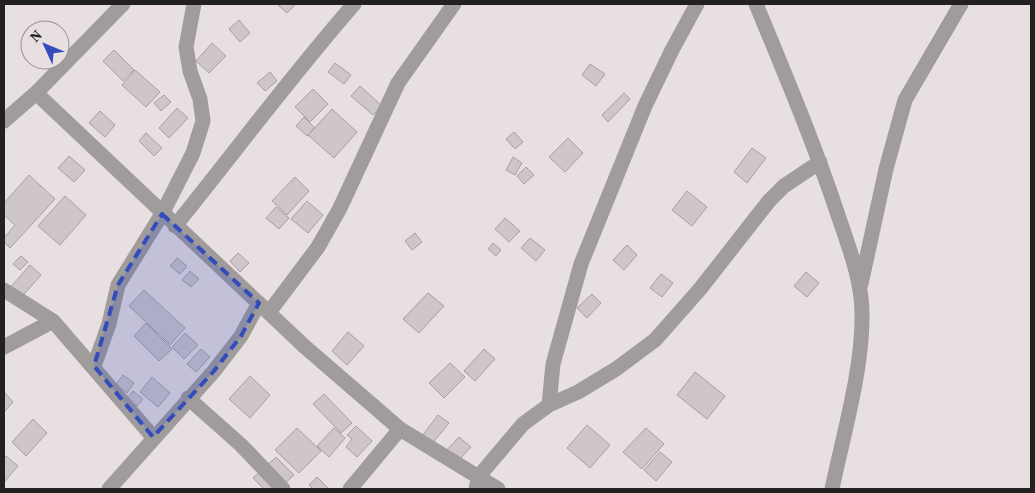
<svg xmlns="http://www.w3.org/2000/svg" width="1035" height="493" font-family="'Source Serif 4',serif">
<rect width="100%" height="100%" fill="#e8dfe1"/>
<path fill="#cec6ca" stroke="#a69fa3" d="M 277,4 L 296,4 L 287,13 Z
M 239,20 L 250,33 L 240,42 L 229,29 Z
M 212,43 L 226,56 L 209,73 L 196,61 Z
M 114,50 L 134,70 L 123,81 L 103,61 Z
M 335,63 L 351,75 L 344,84 L 328,72 Z
M 590,64 L 605,74 L 596,86 L 582,75 Z
M 135,70 L 160,92 L 146,107 L 122,85 Z
M 270,72 L 277,81 L 265,91 L 257,83 Z
M 360,86 L 382,106 L 373,115 L 351,96 Z
M 313,89 L 328,104 L 310,122 L 295,107 Z
M 624,93 L 630,99 L 608,122 L 602,115 Z
M 164,95 L 171,102 L 161,111 L 154,103 Z
M 177,108 L 188,118 L 169,138 L 159,128 Z
M 332,109 L 357,132 L 334,158 L 308,135 Z
M 100,111 L 115,125 L 105,137 L 89,123 Z
M 304,117 L 315,128 L 307,136 L 296,126 Z
M 514,132 L 523,142 L 515,149 L 506,139 Z
M 146,133 L 162,148 L 154,156 L 139,141 Z
M 568,138 L 583,153 L 565,172 L 549,157 Z
M 752,148 L 766,158 L 747,183 L 734,172 Z
M 69,156 L 85,170 L 74,182 L 58,168 Z
M 513,157 L 522,163 L 515,175 L 506,170 Z
M 526,167 L 534,175 L 524,184 L 517,176 Z
M 29,175 L 55,199 L 10,248 L 4,242 L 4,238 L 15,225 L 4,215 L 4,203 Z
M 295,177 L 309,191 L 287,215 L 272,201 Z
M 687,191 L 707,207 L 692,226 L 672,210 Z
M 65,196 L 86,215 L 60,245 L 38,226 Z
M 307,201 L 323,215 L 308,233 L 291,219 Z
M 276,207 L 289,218 L 279,229 L 266,218 Z
M 505,218 L 520,231 L 509,242 L 495,229 Z
M 415,233 L 422,242 L 412,250 L 405,241 Z
M 530,238 L 545,250 L 536,261 L 521,248 Z
M 493,243 L 501,250 L 496,256 L 488,249 Z
M 627,245 L 637,255 L 624,270 L 613,260 Z
M 238,253 L 249,263 L 240,272 L 230,261 Z
M 21,256 L 28,262 L 20,270 L 13,264 Z
M 177,258 L 187,266 L 180,274 L 170,266 Z
M 30,265 L 41,275 L 18,301 L 7,291 Z
M 190,271 L 199,279 L 191,287 L 182,280 Z
M 806,272 L 819,283 L 807,297 L 794,286 Z
M 661,274 L 673,283 L 662,297 L 650,288 Z
M 144,290 L 185,328 L 170,345 L 129,306 Z
M 428,293 L 444,306 L 419,333 L 403,319 Z
M 592,294 L 601,303 L 587,318 L 577,308 Z
M 146,323 L 172,349 L 159,361 L 134,336 Z
M 348,332 L 364,346 L 347,365 L 332,351 Z
M 185,333 L 198,345 L 184,359 L 172,347 Z
M 201,349 L 210,357 L 196,372 L 187,364 Z
M 484,349 L 495,359 L 475,381 L 464,371 Z
M 450,363 L 465,377 L 444,398 L 429,383 Z
M 695,372 L 725,396 L 707,419 L 677,395 Z
M 123,375 L 134,383 L 127,393 L 116,384 Z
M 250,376 L 270,395 L 250,418 L 229,399 Z
M 152,377 L 170,393 L 158,407 L 140,392 Z
M 133,391 L 143,399 L 137,406 L 127,399 Z
M 4,392 L 13,402 L 4,412 Z
M 324,394 L 352,423 L 341,433 L 313,404 Z
M 438,415 L 449,423 L 432,444 L 422,436 Z
M 33,419 L 47,433 L 26,456 L 12,442 Z
M 587,425 L 610,445 L 590,468 L 567,448 Z
M 356,426 L 372,441 L 357,457 L 346,447 L 352,439 L 347,435 Z
M 297,428 L 321,451 L 299,473 L 275,450 Z
M 334,428 L 345,438 L 329,457 L 317,446 Z
M 646,428 L 664,444 L 642,469 L 623,452 Z
M 459,437 L 471,447 L 456,463 L 444,453 Z
M 660,452 L 672,462 L 656,481 L 644,470 Z
M 6,456 L 18,466 L 4,482 L 4,458 Z
M 276,457 L 294,475 L 279,489 L 264,489 L 253,478 Z
M 317,477 L 329,489 L 313,489 L 309,485 Z"/>
<g fill="none" stroke-linecap="round" stroke-linejoin="round">
<path stroke="#9f9c9b" stroke-width="15" d="M 756,4 C 785,74 814,143 838,215 C 849,248 862,280 862,314 C 863,368 843,436 832,489
M 36,93 L 304,346 L 400,429 L 498,489
M 4,121 L 36,93 L 123,4
M 175,226 C 235,152 291,76 354,4
M 861,284 L 886,169 L 905,100 L 961,4
M 4,290 L 53,321 L 153,437
M 270,311 L 318,247 L 340,208 L 398,83 L 454,4
M 4,347 L 53,321
M 94,366 L 109,324 L 118,285 L 162,214 L 193,153 L 203,121 L 200,99 L 190,71 L 186,47 L 194,4
M 188,398 L 241,445 L 283,489
M 549,405 L 553,364 L 581,264 L 645,106 L 672,50 L 697,4
M 109,489 L 214,371 L 241,336 L 259,303
M 350,489 L 400,429
M 476,489 L 479,476 L 523,424 L 549,405 L 578,392 L 616,369 L 655,340 L 700,289 L 769,201 L 784,186 L 820,162"/>
</g>
<path fill="#324cbd" fill-opacity="0.2" stroke="#324cbd" stroke-width="4" stroke-dasharray="10 6" stroke-linejoin="round" d="M 162,214 L 259,303 L 241,336 L 214,371 L 153,437 L 94,366 L 118,285 Z"/>
<rect width="1035" height="493" fill="none" stroke="#232021" stroke-width="10"/>
<g transform="translate(45 45) rotate(314)"><circle r="24" fill="#e8dfe1" stroke="#999394"/>
<path d="M0-4L9 19L0 12L-9 19Z" fill="#324cbd"/>
<text y="-8" font-size="14" font-weight="bold" text-anchor="middle" fill="#232021">N</text>
</g>
</svg>
